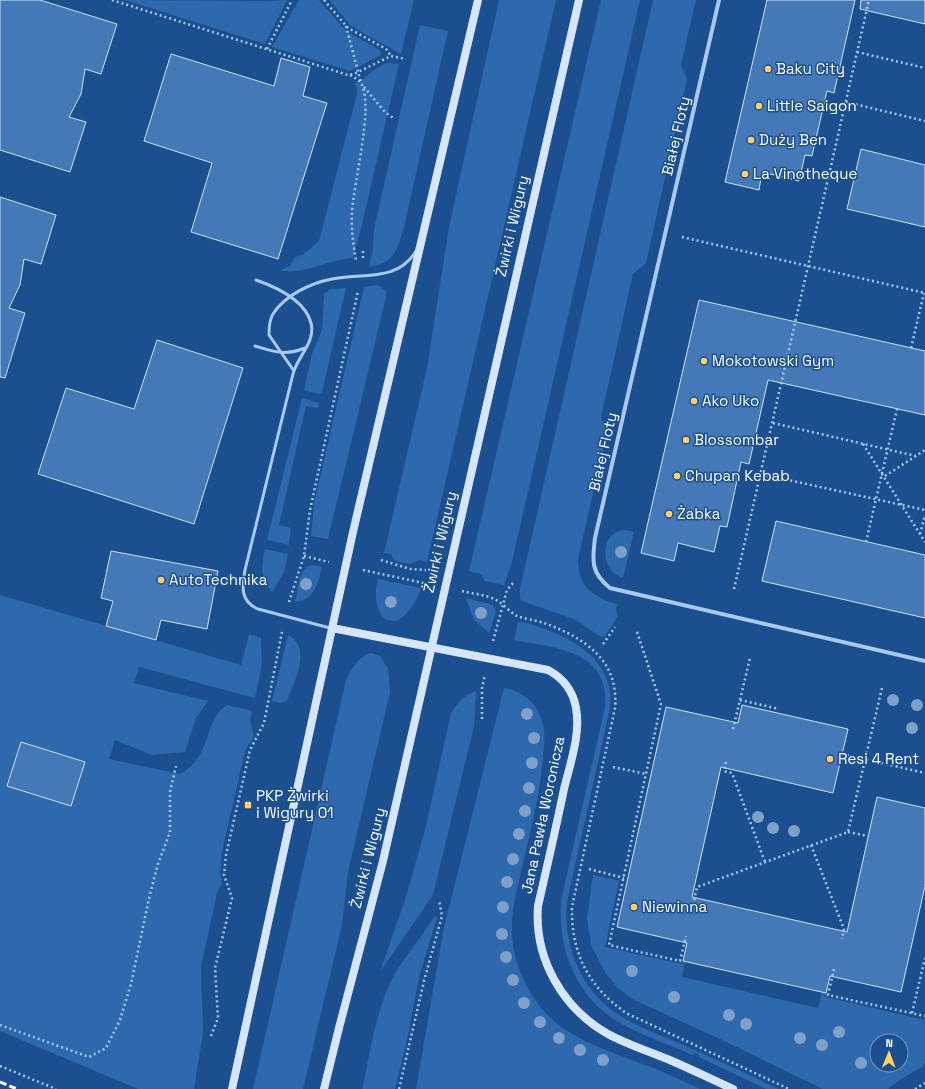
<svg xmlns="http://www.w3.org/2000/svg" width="925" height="1089" font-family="'Space Grotesk',sans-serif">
<rect width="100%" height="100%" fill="#1b4f8f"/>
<path fill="#2e69ad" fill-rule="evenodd" d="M 125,0 L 267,1 L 287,0 L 265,44 Z
M 299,0 L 319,0 L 346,31 L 380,50 L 381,55 L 350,71 L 272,47 Z
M 329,0 L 414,0 L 401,54 L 351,26 Z
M 499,0 L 556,0 L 427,562 L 419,560 L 410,564 L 395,561 L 391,554 L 384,553 L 427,368 L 449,227 Z
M 601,0 L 640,0 L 512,562 L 504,585 L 485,581 L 481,574 L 469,571 Z
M 653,0 L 696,0 L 681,65 L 687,79 L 646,263 L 633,274 L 601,417 L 607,432 L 578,559 C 578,587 593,597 617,604 L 616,610 L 618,616 L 605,636 L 601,637 L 574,619 L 525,602 L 520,599 L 520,589 Z
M 420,25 L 448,31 L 404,227 C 398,247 394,266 369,266 L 373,249 L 374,229 Z
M 388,63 L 399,64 L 362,225 L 353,258 C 329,259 303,276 280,270 L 290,266 L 295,257 L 304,254 L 319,241 L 357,94 L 357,88 L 354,84 C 368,78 372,68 388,63 Z
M 378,285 L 386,291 L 386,297 L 328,539 L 311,536 L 314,504 L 364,287 Z
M 346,288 L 322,392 L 319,394 L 304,390 L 312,354 L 322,330 L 324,294 L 330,289 Z
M 302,398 L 319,403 L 318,408 L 306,406 L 279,525 L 291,528 L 289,545 L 267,540 Z
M 626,530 L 634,532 L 623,578 C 597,570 601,529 626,530 Z
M 265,549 L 288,554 L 284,572 L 272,592 C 260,579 261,565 265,549 Z
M 311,565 L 322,567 C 318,583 315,600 295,602 C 298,590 298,569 311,565 Z
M 378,579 L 421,588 C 417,601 409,614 397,621 L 386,620 C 375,610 374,592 378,579 Z
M 0,595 L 241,665 L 249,634 L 261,638 L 262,665 L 255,698 L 139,667 L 134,683 L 208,701 L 196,718 L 185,752 L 152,755 L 115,740 L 109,759 L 180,774 C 213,756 203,720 227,705 L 252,711 L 250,720 L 254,736 L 245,751 L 222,852 L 220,872 L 222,884 L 217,893 L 201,967 L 203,1033 L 194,1089 L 138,1089 L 0,1031 Z
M 466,598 L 493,605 L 496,612 L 489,633 L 474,620 Z
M 518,622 C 526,621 537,627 545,629 C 581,642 615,666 610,708 L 567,902 C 563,946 581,991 619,1015 C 641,1029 667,1037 690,1048 C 720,1061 749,1074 778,1089 L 766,1089 L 701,1058 L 696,1053 L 692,1055 C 666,1043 636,1034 612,1018 C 573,991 558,946 561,900 L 605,707 C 610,650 555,648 514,640 Z
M 288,635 C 313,649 294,681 287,701 L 280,703 L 272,701 Z
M 371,653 L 380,656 L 388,669 L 390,692 L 348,872 L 342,925 L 303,1089 L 253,1089 L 346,680 C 351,669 359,656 371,653 Z
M 504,688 C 522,691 537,703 542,721 C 546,733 544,746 543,757 C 540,797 529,837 520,876 C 516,894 511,913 512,933 C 513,959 523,984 539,1005 C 564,1038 605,1049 642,1064 C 662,1071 681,1080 700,1089 L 416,1089 L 444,927 Z
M 476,691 L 474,726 L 433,895 L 380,972 L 406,897 L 426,826 L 451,713 C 458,702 464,695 476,691 Z
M 593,875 L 619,881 L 605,947 L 682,964 L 683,961 L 685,961 L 682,977 L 818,1008 L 822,992 L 826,993 L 825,997 L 925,1020 L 925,1063 L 922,1067 L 901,1079 L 888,1089 L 823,1089 L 720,1039 L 632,999 L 618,988 L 606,974 L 591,945 L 587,918 ZM 877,1041 L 901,1041 L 901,1065 L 877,1065 Z
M 435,916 L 437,918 L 419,977 L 407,1040 L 395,1089 L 362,1089 C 370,1054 376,1009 393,977 C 405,956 422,936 435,916 Z"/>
<path fill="#4478b7" stroke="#cfe3fa" d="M 0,0 L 40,0 L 117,24 L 101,74 L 85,69 L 81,94 L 69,117 L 86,122 L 70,172 L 0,150 Z
M 767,0 L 855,0 L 834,93 L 827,91 L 812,156 L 805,155 L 799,181 L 762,172 L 759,190 L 725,182 Z
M 861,0 L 925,0 L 925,24 L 860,9 Z
M 171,54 L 274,86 L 281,58 L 310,67 L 303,96 L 327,103 L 278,259 L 191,232 L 212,163 L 144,141 Z
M 861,149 L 925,165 L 925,227 L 847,209 Z
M 0,197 L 56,215 L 41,264 L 24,259 L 20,285 L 9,308 L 25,313 L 5,378 L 0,377 Z
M 699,300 L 925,351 L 925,415 L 768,380 L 749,464 L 741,462 L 727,527 L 720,526 L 714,552 L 678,543 L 674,561 L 641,553 Z
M 157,340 L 243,368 L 194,524 L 38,474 L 66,388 L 134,409 Z
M 776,521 L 925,555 L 925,618 L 762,581 Z
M 111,551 L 218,571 L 207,629 L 161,620 L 156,640 L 106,626 L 113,601 L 101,598 Z
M 742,705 L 848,729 L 833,793 L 721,767 L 692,897 L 847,932 L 877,797 L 925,808 L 925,886 L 901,992 L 830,976 L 826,993 L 683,961 L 687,943 L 617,927 L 666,707 L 738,723 Z
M 21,742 L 85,762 L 71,806 L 7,786 Z"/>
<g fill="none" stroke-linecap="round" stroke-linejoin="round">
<path stroke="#a9c9ee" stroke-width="2.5" stroke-dasharray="2 3" stroke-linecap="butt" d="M 112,0 L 348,75 L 354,74 L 391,56 L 406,59
M 324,0 L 348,28 L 386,49 L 391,56
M 346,26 L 361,83
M 267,49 L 292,0
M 857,52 L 925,68
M 350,75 C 355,78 360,80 362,85 C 373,109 354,182 352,212 C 351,228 353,244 356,260
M 364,87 L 385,112 L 393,118
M 846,102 L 925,121
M 682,237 L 925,293
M 363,251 L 363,261
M 911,348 L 924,293
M 773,423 L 916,456 L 925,450
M 863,444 L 925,542
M 761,474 L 925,510
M 885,476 L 916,456
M 920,534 L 925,515
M 866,542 L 897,409
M 304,556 L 329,562
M 381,560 L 410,569 L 426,570
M 363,570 L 428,584
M 734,589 L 869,0
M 462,591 C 474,594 488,595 498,601 C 504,605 510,612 517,616 C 525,619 535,620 544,623 C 585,638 619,660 615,708 L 572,907 C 571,953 588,986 626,1013 L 789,1089
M 289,602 L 304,556 L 310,510 L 358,291
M 637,632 L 661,704 L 609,945 L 680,961 L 686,936
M 493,641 L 507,590 L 514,582
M 603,644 L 615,627
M 740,700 L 779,709
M 482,719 L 482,688 L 485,675
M 733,729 L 750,658
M 842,754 L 925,773
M 726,762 L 724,771 L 732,773 L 765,862
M 613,767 L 646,774
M 848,832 L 868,836
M 811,845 L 844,929 L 842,939
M 589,869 L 624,878
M 693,905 L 697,887 L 848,832 L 882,688
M 834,969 L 828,995 L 925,1016
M 912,1013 L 925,958
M 0,1025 L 89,1057 L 106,1048 L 120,1020 L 131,984 L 150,894 L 158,864 L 170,832 L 170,792 L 176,766
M 211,1036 L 218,1018 L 215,968 L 232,898 L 224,875 L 226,855 L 250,750 L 264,723 L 282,632
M 0,1066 L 56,1089
M 399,1089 L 424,981 L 442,916 L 439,900
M 915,1089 L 925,1083"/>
<path stroke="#a9c9ee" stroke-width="3" d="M 256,280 C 276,287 305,300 311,323 C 316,342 297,357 293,374 C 277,439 261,504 245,570 C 242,587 240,601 258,609 L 330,628
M 255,346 C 275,352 285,356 305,348
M 294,371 L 269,335 C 269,328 269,320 273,314 C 285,295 311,283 332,279 C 362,273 398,282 416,251"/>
<path stroke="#a9c9ee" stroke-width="4" d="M 719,0 L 595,538 C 592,561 591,573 610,588 L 925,661"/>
<path stroke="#d6e6fa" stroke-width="8" d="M 332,628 L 548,670 C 563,678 573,691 576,708 C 581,734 570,764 564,789 C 556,828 547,867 538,906 C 534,958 562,1008 608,1034 C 628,1045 651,1052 672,1061 C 693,1070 713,1080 733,1089
M 232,1089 L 353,532 L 478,0
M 324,1089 L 339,1028 L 383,861 L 579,0"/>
<path stroke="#fff" stroke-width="3" stroke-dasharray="7 3" stroke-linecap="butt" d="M 0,1082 L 17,1089"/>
</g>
<g fill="#7ea0ca">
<circle cx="621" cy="552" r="6"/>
<circle cx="306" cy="584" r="6"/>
<circle cx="391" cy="602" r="6"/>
<circle cx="481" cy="613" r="6"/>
<circle cx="893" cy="700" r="6"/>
<circle cx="917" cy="705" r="6"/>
<circle cx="527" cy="714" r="6"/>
<circle cx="912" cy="728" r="6"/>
<circle cx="534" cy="738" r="6"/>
<circle cx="532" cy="763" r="6"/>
<circle cx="529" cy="788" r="6"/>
<circle cx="525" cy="811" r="6"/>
<circle cx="758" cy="817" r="6"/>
<circle cx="773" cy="828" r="6"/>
<circle cx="794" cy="831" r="6"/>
<circle cx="519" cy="834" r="6"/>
<circle cx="513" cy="859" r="6"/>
<circle cx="507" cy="882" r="6"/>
<circle cx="503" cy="907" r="6"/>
<circle cx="502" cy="934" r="6"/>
<circle cx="506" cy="957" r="6"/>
<circle cx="632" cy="971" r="6"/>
<circle cx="513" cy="980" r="6"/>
<circle cx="674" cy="997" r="6"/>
<circle cx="524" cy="1003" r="6"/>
<circle cx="729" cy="1015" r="6"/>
<circle cx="540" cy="1022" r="6"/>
<circle cx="746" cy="1024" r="6"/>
<circle cx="839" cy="1032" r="6"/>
<circle cx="559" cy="1038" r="6"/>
<circle cx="800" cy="1038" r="6"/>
<circle cx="822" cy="1045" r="6"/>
<circle cx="580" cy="1050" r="6"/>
<circle cx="603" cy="1060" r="6"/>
<circle cx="861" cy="1063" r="6"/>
</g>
<g fill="#ffd166" stroke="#1b4f8f" stroke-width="1.5">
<circle cx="768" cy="69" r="4"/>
<circle cx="759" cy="106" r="4"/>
<circle cx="751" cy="140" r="4"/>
<circle cx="745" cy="174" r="4"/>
<circle cx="704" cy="361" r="4"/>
<circle cx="694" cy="401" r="4"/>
<circle cx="686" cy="440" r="4"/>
<circle cx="677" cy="476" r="4"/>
<circle cx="669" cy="514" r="4"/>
<circle cx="161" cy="580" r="4"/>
<circle cx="830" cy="759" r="4"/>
<rect x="244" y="801" width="8" height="8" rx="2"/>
<circle cx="634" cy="907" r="4"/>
</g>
<g text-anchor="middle" stroke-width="3" stroke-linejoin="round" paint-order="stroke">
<g font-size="15" fill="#fff" stroke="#1b4f8f" text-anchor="start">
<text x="776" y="74">Baku City</text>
<text x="767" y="111">Little Saigon</text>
<text x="759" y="145">Duży Ben</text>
<text x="753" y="179">La Vinotheque</text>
<text x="712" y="366">Mokotowski Gym</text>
<text x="702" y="406">Ako Uko</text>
<text x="694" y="445">Blossombar</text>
<text x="685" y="481">Chupan Kebab</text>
<text x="677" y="519">Żabka</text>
<text x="169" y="585">AutoTechnika</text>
<text x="838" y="764">Resi 4 Rent</text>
<text x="256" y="801">PKP Żwirki<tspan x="256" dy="17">i Wigury 01</tspan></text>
<text x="642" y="912">Niewinna</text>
</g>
<g font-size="15" fill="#fff" stroke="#1b4f8f">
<text transform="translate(676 136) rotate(-77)" y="5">Białej Floty</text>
<text transform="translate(512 226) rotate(-77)" y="5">Żwirki i Wigury</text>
<text transform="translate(603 452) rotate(-77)" y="5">Białej Floty</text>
<text transform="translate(440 542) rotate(-77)" y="5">Żwirki i Wigury</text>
<text transform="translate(543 815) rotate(-78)" y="5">Jana Pawła Woronicza</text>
<text transform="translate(368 858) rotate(-76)" y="5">Żwirki i Wigury</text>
</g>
</g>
<g transform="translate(889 1053) rotate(1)"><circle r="19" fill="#1b4f8f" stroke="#7695bc"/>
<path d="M0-3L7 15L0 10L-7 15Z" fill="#ffd166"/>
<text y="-6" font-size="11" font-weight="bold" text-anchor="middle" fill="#ffffff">N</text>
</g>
</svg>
